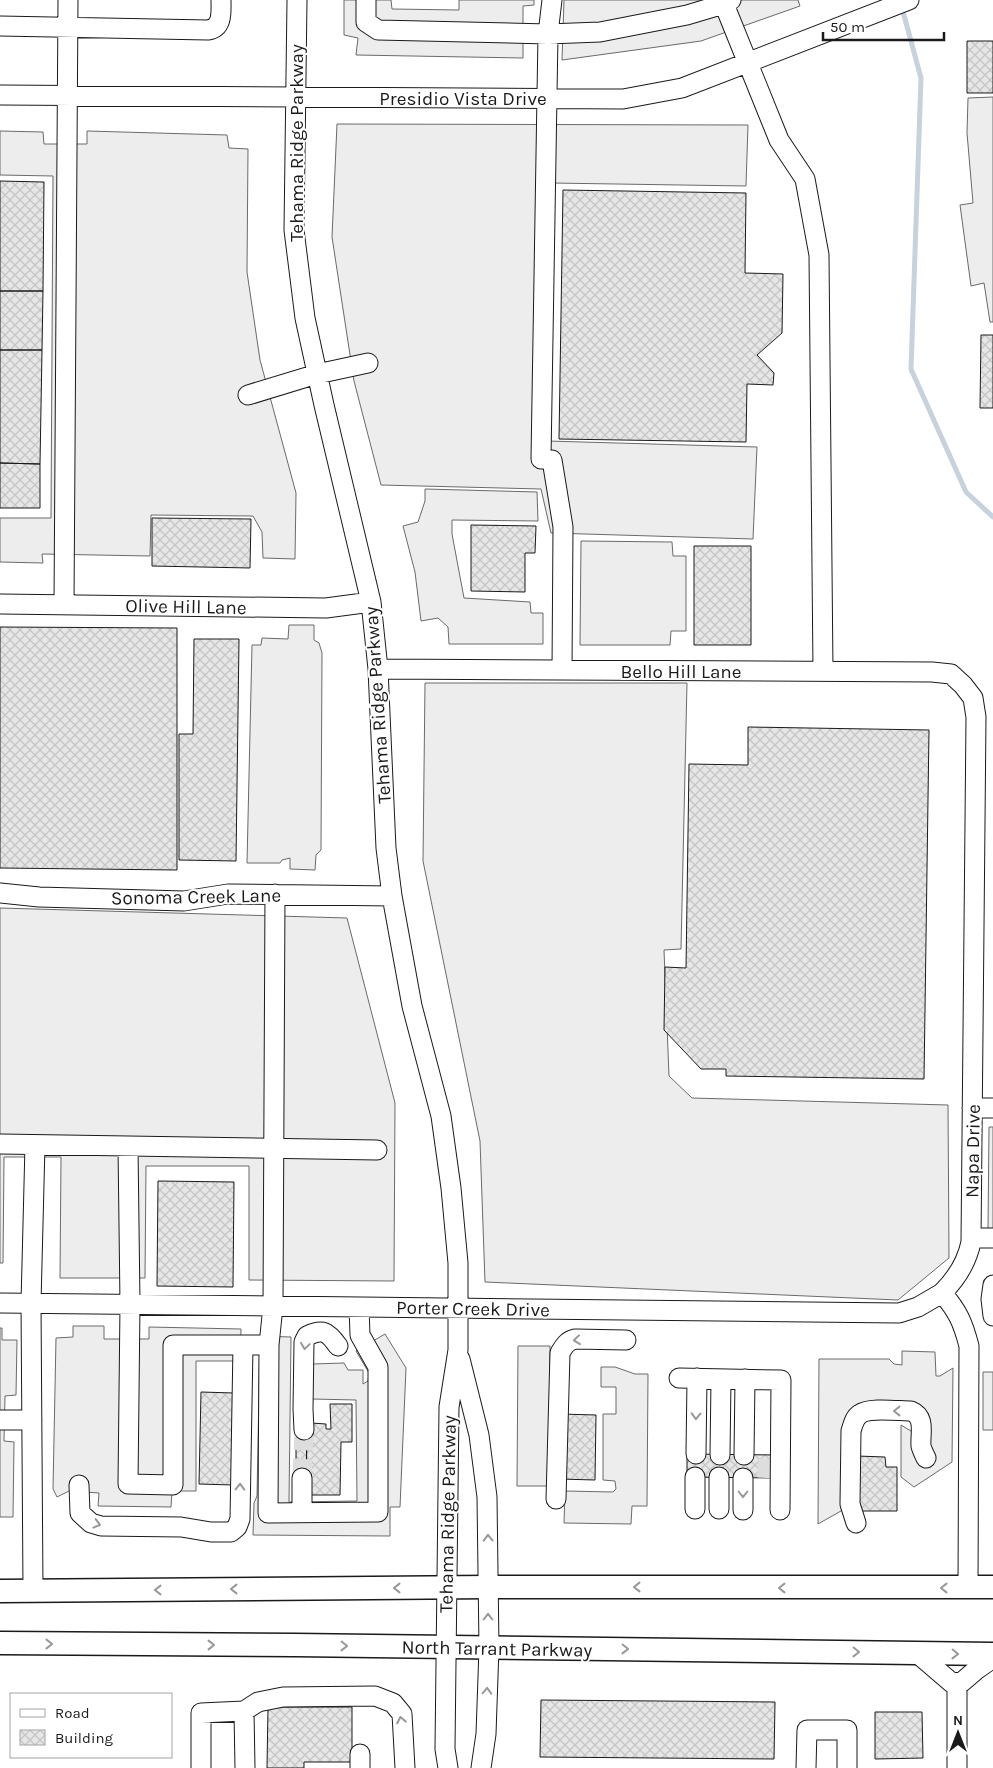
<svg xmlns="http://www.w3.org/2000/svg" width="993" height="1768" font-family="Karla,sans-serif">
<defs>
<pattern id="building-cross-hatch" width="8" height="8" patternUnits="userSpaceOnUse" patternTransform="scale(1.25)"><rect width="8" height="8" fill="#e6e6e6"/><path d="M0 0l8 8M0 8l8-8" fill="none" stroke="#c5c5c5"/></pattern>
</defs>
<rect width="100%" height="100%" fill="#fff"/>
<path fill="#ededed" stroke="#6a6a6a" d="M 344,0 L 391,0 L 392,9 L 459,10 L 459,0 L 534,0 L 534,5 L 523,6 L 523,58 L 356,55 L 358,38 L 344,35 Z
M 564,0 L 798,0 L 800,6 L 701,41 L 562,60 Z
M 993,97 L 993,322 L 990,322 L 984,283 L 971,286 L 960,205 L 973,203 L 967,133 L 968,98 Z
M 337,124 L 748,125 L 746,186 L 551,183 L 547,441 L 757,447 L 753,539 L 551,533 L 541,489 L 381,485 L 354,381 L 332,237 Z
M 0,131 L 43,132 L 44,144 L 87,144 L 87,131 L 227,135 L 229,148 L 248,149 L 247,272 L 260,360 L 296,493 L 295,559 L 263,558 L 262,532 L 253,516 L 151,515 L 150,556 L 42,554 L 43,563 L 0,562 L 0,518 L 51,518 L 53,176 L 0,175 Z
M 425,489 L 537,492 L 538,521 L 452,520 L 452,534 L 464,598 L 530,602 L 531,613 L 543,613 L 543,644 L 449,644 L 448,627 L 438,618 L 421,621 L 415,572 L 403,526 L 418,522 L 425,501 Z
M 581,541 L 672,542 L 673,556 L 686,556 L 686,631 L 671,631 L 670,645 L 580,645 Z
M 289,625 L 314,625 L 314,640 L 319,643 L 322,653 L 321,850 L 316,855 L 315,870 L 290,869 L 290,858 L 282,860 L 280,863 L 247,863 L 252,645 L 261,645 L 262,638 L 288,639 Z
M 425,683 L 687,683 L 681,949 L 664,950 L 669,1076 L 692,1098 L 948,1105 L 949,1258 L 898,1300 L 485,1282 L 480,1141 L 423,861 Z
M 0,908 L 347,918 L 395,1103 L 394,1281 L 249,1280 L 249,1166 L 146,1166 L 145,1278 L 60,1278 L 61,1157 L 4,1157 L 3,1263 L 0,1263 Z
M 989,1127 L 993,1127 L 993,1229 L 988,1229 Z
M 73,1326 L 104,1326 L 104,1339 L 149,1339 L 149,1327 L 241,1329 L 240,1361 L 196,1361 L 196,1491 L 172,1491 L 171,1507 L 98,1506 L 99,1493 L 69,1491 L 57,1497 L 53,1489 L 56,1338 L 73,1337 Z
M 0,1328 L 2,1328 L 2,1340 L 17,1340 L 16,1395 L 5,1396 L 4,1441 L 14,1442 L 13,1517 L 0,1517 Z
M 385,1334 L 406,1368 L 400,1507 L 390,1507 L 390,1536 L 253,1535 L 254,1503 L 257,1496 L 260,1336 L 291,1337 L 289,1502 L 357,1501 L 356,1400 L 312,1399 L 312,1364 L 344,1363 L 348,1370 L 363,1370 L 363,1384 L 368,1381 L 369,1373 L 356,1351 Z
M 518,1346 L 550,1346 L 549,1486 L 517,1486 Z
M 902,1351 L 935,1352 L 936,1376 L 940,1376 L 953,1368 L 952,1462 L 914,1487 L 901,1477 L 901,1425 L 916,1434 L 915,1420 L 861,1416 L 855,1503 L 818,1524 L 819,1359 L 889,1359 L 894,1364 L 902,1365 Z
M 601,1367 L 615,1367 L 635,1374 L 648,1374 L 647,1506 L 632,1506 L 631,1524 L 564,1523 L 565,1491 L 613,1492 L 616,1489 L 615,1481 L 603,1480 L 603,1414 L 616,1414 L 616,1387 L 601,1387 Z
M 983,1372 L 993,1372 L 993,1430 L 983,1430 Z"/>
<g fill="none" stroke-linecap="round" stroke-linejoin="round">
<path stroke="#c6d2dc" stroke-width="5" d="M 902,8 L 921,78 L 911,369 L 966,492 L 993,517"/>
</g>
<path fill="url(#building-cross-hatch)" stroke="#1a1a1a" d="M 967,41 L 993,41 L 993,93 L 967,93 Z
M 0,181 L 44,182 L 43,291 L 0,291 Z
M 563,190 L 746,193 L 745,273 L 783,274 L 782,333 L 757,355 L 774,373 L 773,385 L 747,384 L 746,442 L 559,439 Z
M 0,291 L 43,291 L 42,350 L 0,350 Z
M 981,335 L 993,335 L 993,408 L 980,408 Z
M 0,350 L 42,350 L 40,464 L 0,463 Z
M 0,463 L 40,464 L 40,508 L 0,508 Z
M 152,518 L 251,519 L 250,568 L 152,566 Z
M 471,525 L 536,526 L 535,553 L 525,553 L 525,592 L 471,591 Z
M 694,546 L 751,546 L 751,645 L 694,645 Z
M 0,627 L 177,628 L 177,870 L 0,868 Z
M 194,639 L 239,639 L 236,861 L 179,860 L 179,734 L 193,734 Z
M 748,727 L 929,730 L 924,1079 L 726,1076 L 726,1069 L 701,1069 L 664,1030 L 665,967 L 686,968 L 689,764 L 748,765 Z
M 158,1181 L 234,1182 L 233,1287 L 157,1286 Z
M 201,1392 L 234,1393 L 233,1485 L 199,1484 Z
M 330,1404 L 352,1404 L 352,1442 L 341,1442 L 340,1495 L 306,1495 L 307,1430 L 311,1423 L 326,1424 L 326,1429 L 331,1429 Z
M 560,1414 L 596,1415 L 595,1480 L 559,1479 Z
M 296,1430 L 307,1430 L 306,1478 L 296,1478 Z
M 687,1454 L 777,1455 L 776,1478 L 687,1477 Z
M 857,1456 L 885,1457 L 886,1467 L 897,1467 L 897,1511 L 856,1511 Z
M 541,1700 L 775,1702 L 774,1759 L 540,1757 Z
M 268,1707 L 352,1707 L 352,1762 L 304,1762 L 304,1768 L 267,1768 Z
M 875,1712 L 922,1712 L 923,1758 L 875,1759 Z"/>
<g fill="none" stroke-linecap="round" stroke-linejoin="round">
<path stroke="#ddd" stroke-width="19" stroke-dasharray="19 9" stroke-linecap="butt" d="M 302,1478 L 304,1430
M 767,1478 L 768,1455"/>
<defs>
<path id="minor" d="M 297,0 L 294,230 L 305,318 L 324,405 L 371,602 L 378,669 L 386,848 L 392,896 L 412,1006 L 441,1116 L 451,1188 L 458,1263 L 458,1350 L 449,1407 L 445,1749 L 448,1768
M 366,0 L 366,22 L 378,30 L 548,34 L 600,32 L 687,15 L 724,4 L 731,0
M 724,4 L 779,140 L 805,179 L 819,255 L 823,671
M 0,26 L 208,30 C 223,28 221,12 221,0
M 0,95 L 623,99 L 682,88 L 909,0
M 248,395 L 317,374 L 368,363
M 541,459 L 548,34 L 552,0
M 552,460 L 563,527 L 562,670
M 0,604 L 326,608 L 371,602
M 64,604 L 68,0
M 378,669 L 932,672 L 951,674 L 963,685 L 973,698 L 976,717 L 971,1242 C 967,1262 956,1279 942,1293 C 958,1311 963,1323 969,1346 L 968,1588
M 0,893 L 39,897 L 184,901 L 228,894 L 392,896
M 275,894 L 273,1306 L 269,1345 L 268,1513 L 378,1512 L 378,1367 L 360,1335 L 359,1307
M 972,1108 L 993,1108
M 0,1144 L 377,1150
M 128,1146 L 130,1304 L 128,1484 L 173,1485 L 173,1345 L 269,1345
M 971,1238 L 993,1238
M 993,1285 L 991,1299 L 993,1316
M 0,1303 L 899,1313 L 918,1307 L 942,1293
M 460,1359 L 479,1435 L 487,1497 L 489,1648 L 486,1734 L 481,1768
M 679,1378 L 781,1380 L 780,1510
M 0,1420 L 32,1420
M 304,1430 L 303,1409 L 304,1342 L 307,1336 C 323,1328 328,1332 338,1346
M 696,1454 L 697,1378
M 720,1455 L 721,1379
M 744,1455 L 745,1379
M 79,1485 L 80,1513 L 91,1523 L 101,1526 L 181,1527 L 211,1532 L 231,1532 L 237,1527 L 240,1519 L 243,1345
M 556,1499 L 560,1353 C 564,1346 567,1341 575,1339 L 626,1340
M 695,1509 L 695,1477
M 719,1509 L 719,1477
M 743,1510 L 743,1478
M 302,1513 L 302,1478
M 856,1523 L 850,1504 L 851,1431 C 853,1425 854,1418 860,1414 C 869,1407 899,1411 911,1411 C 926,1417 920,1433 921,1446 C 922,1450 924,1454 926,1458
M 33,1590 L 31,1303 L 35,1145
M 917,1653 L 952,1683 L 962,1682 L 976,1670 L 993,1658
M 957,1684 L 957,1768
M 244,1711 L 245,1768
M 201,1768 L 201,1713 L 244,1711 L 258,1702 L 283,1697 L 375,1696 L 393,1703 L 402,1714 L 405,1768
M 360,1768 L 360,1754
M 806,1768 L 807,1730 L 847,1730 L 847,1768"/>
<path id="major" d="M 0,1591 L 488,1587 L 993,1587
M 0,1643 L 295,1645 L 993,1654"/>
</defs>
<use href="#minor" stroke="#1a1a1a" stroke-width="21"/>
<use href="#major" stroke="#1a1a1a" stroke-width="25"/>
<use href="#minor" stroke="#fff" stroke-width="19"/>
<use href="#major" stroke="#fff" stroke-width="22"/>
</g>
<defs><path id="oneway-chevron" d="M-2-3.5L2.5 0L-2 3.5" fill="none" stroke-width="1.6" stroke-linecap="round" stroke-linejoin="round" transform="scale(1.25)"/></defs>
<g stroke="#989898">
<use href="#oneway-chevron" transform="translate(577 1340) rotate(174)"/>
<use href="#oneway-chevron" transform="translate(305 1346) rotate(98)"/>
<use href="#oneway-chevron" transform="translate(897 1411) rotate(-180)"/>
<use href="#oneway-chevron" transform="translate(696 1416) rotate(91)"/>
<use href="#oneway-chevron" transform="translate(240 1487) rotate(-89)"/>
<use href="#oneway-chevron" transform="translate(743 1494) rotate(90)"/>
<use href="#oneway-chevron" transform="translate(97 1524) rotate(15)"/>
<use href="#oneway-chevron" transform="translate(488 1538) rotate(-91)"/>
<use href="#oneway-chevron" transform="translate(637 1587) rotate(-180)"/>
<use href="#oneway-chevron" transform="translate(397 1588) rotate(180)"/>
<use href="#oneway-chevron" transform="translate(782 1588) rotate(-180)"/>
<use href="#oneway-chevron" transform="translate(944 1588) rotate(-180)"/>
<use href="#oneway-chevron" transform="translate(234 1589) rotate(180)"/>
<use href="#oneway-chevron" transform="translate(158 1590) rotate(180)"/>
<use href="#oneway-chevron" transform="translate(488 1617) rotate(-90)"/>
<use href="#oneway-chevron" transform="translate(49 1644)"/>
<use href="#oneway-chevron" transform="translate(211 1645)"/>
<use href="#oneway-chevron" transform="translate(344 1646) rotate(1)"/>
<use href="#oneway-chevron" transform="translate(625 1649) rotate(1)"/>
<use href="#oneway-chevron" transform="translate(856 1652) rotate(1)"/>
<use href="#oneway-chevron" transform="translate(955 1654) rotate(1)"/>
<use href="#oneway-chevron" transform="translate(487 1691) rotate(-88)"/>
<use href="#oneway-chevron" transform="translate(401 1720) rotate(-101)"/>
</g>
<g text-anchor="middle" stroke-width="4" stroke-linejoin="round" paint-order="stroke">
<g font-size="19" fill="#1a1a1a" stroke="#fff">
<text x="463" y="105">Presidio Vista Drive</text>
<text transform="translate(296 143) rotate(-90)" y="7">Tehama Ridge Parkway</text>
<text transform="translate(186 606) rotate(1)" y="7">Olive Hill Lane</text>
<text x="681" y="678">Bello Hill Lane</text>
<text transform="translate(377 705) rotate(-94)" y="7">Tehama Ridge Parkway</text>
<text transform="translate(196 896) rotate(-1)" y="7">Sonoma Creek Lane</text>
<text transform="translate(972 1151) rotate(-89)" y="7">Napa Drive</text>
<text transform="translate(473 1308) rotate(1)" y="7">Porter Creek Drive</text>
<text transform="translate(447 1514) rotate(-89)" y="7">Tehama Ridge Parkway</text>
<text transform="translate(497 1648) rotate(1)" y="7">North Tarrant Parkway</text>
</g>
</g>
<rect x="10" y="1693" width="162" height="65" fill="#ffffff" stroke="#a3a3a3"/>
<rect x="20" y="1709" width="25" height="8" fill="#ffffff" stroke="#a3a3a3"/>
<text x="55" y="1718" font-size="15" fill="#1a1a1a">Road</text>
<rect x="20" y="1730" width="25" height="15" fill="url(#building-cross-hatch)" stroke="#a3a3a3"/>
<text x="55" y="1743" font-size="15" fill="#1a1a1a">Building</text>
<g transform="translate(958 1733)" stroke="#ffffff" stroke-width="4" paint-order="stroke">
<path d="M0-4L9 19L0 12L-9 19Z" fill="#1a1a1a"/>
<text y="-8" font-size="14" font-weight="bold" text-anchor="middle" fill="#1a1a1a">N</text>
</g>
<path d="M823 32v8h121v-8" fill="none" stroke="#1a1a1a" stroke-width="2.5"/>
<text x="830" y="32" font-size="15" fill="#1a1a1a" stroke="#ffffff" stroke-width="4" paint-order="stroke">50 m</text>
</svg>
